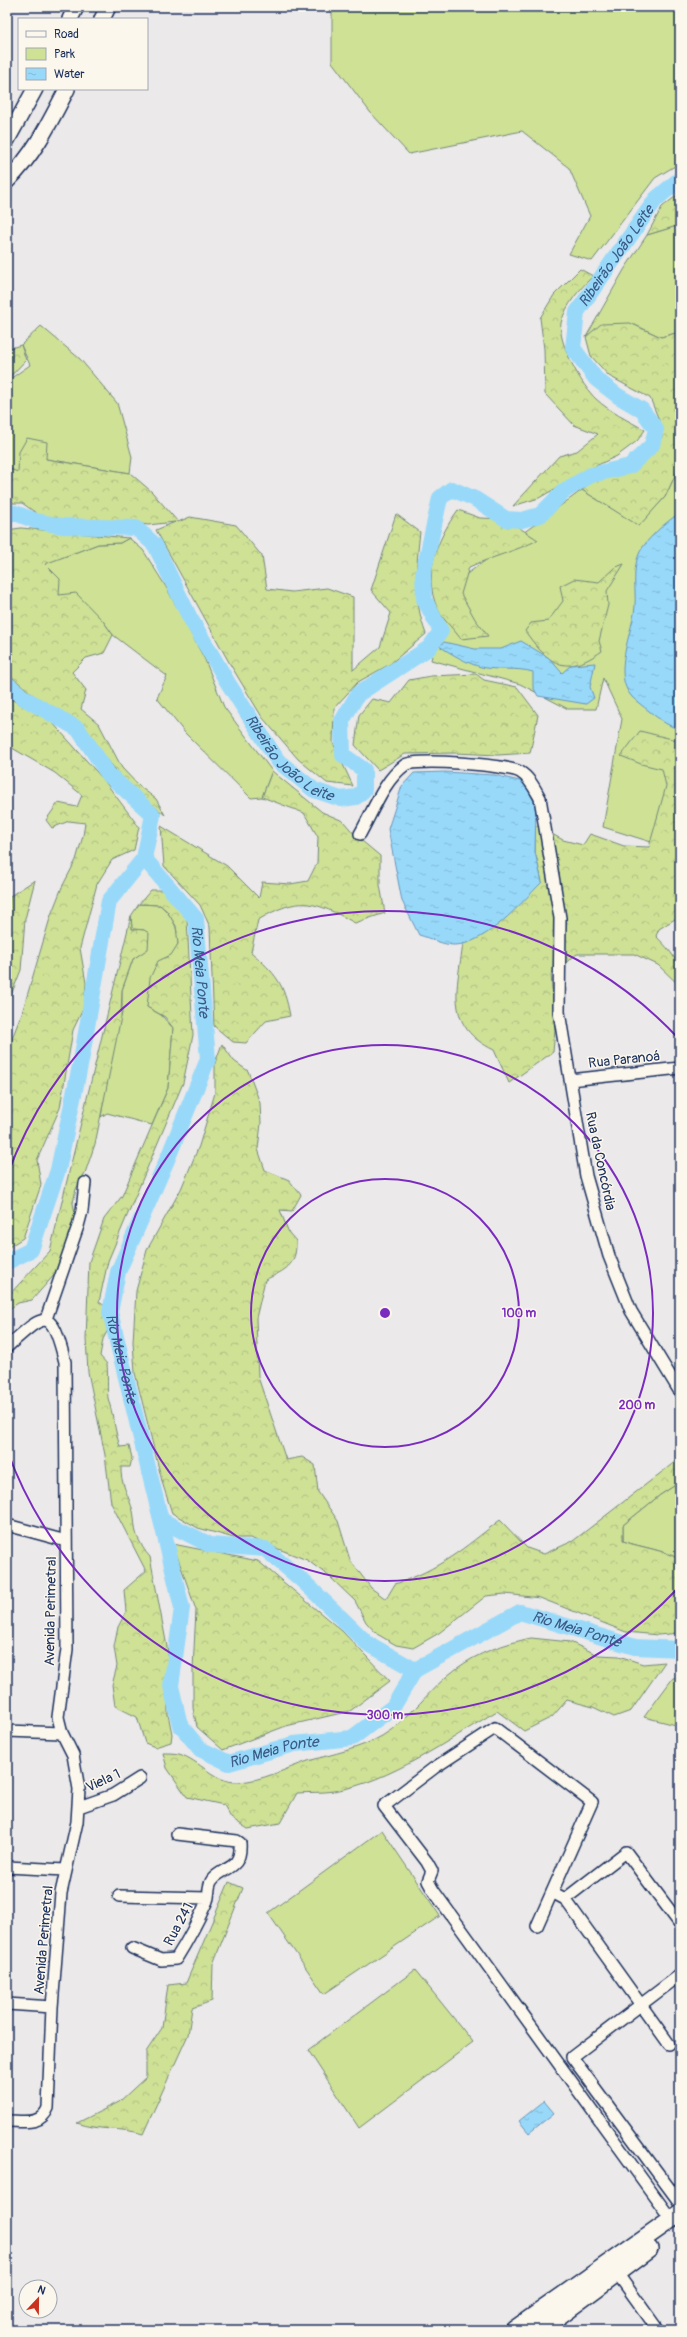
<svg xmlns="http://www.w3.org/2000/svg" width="687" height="2337" font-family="Pangolin,sans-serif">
<defs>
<pattern id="forest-crowns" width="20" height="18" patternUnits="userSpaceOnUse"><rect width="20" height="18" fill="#cee195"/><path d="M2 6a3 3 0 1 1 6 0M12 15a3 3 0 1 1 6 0" fill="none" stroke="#b0c183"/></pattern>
<pattern id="water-ripples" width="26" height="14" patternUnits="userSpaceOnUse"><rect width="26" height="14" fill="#98d9fa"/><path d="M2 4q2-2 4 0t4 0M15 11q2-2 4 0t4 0" fill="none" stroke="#82bbd9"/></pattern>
</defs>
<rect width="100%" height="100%" fill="#ebe9e9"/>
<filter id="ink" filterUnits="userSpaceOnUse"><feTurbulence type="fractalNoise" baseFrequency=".025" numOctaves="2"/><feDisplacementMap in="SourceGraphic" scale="8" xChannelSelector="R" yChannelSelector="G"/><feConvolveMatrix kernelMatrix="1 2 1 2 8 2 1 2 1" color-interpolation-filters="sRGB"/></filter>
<g filter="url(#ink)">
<path fill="#cee195" stroke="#74887a" d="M 332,7 L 680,7 L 680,163 L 655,178 L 592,261 L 569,254 L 590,216 L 569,168 L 522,131 L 409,154 L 370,112 L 332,62 Z
M 680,225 L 680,332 L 661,337 L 637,326 L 586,337 L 624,270 L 647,235 Z
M 41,326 L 80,359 L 117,403 L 132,457 L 130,473 L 46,459 L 18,472 L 7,470 L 7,381 L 30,365 L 21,345 Z
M 680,465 L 680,851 L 603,827 L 622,719 L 603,678 L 596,709 L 568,709 L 520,684 L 431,660 L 449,587 L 582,490 L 639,525 L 665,497 Z
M 129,538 L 143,550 L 166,587 L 205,660 L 224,707 L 272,771 L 262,797 L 251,798 L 185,733 L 157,698 L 167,676 L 113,635 L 103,621 L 59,595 L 39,561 L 63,557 L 98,544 L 120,543 Z
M 139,904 L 160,905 C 171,914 179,928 178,943 C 177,951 152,996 147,1007 L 161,1015 L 173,1028 L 168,1088 L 152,1125 L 107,1113 L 101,1117 L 111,1054 L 122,1013 L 122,990 L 133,959 L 140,954 L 144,930 L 132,929 L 131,916 Z
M 680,1482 L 680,1560 C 663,1549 642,1548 623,1541 L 623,1525 L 660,1495 Z
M 680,1677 L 680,1726 L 644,1717 L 673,1678 Z
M 382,1830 L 440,1916 L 324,1994 L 268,1913 Z
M 415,1970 L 473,2042 L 359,2128 L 308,2050 Z"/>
<path fill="url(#forest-crowns)" stroke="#74887a" d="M 680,193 L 680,225 L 647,235 L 662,207 Z
M 580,269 L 593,276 C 580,289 566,304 561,323 C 557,342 582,386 596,399 C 610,412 629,421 645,430 L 637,441 L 617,456 L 587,470 L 539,498 L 513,506 L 559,456 L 577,451 L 598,434 L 574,425 L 545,394 L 544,349 L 540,318 L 554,295 Z
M 630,323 L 661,337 L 680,332 L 680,465 L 665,497 L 639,526 L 582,490 L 596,478 L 640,466 L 657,441 L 659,420 L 650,398 L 609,376 L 591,356 L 586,337 L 601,324 Z
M 21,345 L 26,360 L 7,380 L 7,349 Z
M 27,438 L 47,442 L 46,459 L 130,473 L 152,492 L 178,522 L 190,517 L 236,525 L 262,556 L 267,589 L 292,592 L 327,588 L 353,597 L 353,670 L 380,647 L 391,613 L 371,590 L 396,514 L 420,532 C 416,567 413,600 426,634 L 390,664 L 358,682 L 334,708 L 333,743 L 353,786 L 327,783 L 298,759 L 262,717 L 230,664 L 156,530 L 175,522 L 148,525 L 122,521 L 67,521 L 39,515 L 22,503 L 7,503 L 7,468 L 18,472 L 19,452 Z
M 458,510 L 480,518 L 506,519 L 538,540 C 515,551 492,557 469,567 L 461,594 L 475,619 L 488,636 L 461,639 C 455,631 447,623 441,615 C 420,580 436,540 458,510 Z
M 21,528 L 129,538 L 120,543 L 98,544 L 45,564 L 60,579 L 59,595 L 76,593 L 103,621 L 113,635 L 104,653 L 86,658 L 72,672 L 86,690 L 81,709 L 99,724 L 122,768 L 139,786 L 156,799 L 165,815 L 128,785 L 97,747 L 86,730 L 44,704 L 7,673 L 7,530 Z
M 624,564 L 607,591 L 608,605 L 599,641 L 602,651 C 565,677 549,665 525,631 L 531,623 L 548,621 L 563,601 L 560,586 L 574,579 L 599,582 L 614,568 Z
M 476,674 L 484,680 L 517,687 L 538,715 L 530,753 L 498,755 L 455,753 L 405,754 L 378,770 L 355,745 L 359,715 L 372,699 L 391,703 L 409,680 L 431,676 Z
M 7,697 L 51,721 L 103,779 L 139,827 L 134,850 L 112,860 L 97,884 L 80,948 L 86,983 L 84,1007 L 73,1030 L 60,1108 L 37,1160 L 41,1185 L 23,1238 L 7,1248 L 7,1051 L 22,1013 L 51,915 L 62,887 L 76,860 L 83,836 L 85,823 L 69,821 L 52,828 L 46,820 L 58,803 L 77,807 L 82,795 L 55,773 L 7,745 Z
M 640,731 L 680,741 L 680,919 L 675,919 L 659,929 L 656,936 C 673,954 680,960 680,986 L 658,965 L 634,954 L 577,954 L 551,974 L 555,1030 L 553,1052 L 509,1083 L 494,1050 C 444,1026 457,989 463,944 L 542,882 L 535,852 L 535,825 L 563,840 L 583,845 L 590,834 L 624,846 L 649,847 L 666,786 L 662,769 L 641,764 L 621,756 Z
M 272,771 L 322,812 L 343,821 L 356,836 L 380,856 L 380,885 L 385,913 L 355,923 C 314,901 300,895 258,920 L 251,952 C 276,974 284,983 290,1016 L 266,1021 L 246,1043 L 233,1042 L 214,1026 L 210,927 L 200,905 L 164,866 L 161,826 L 227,866 L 259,898 L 262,882 L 290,884 L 308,881 L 317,863 L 318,837 L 304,813 L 262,797 Z
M 35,880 L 25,919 L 21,970 L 7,1005 L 7,925 L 10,896 Z
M 151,890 L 171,890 L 187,919 L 193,1035 L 183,1083 L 108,1261 L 99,1302 L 105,1306 L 112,1322 L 103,1339 L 100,1356 L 107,1364 C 108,1372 107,1392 108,1398 C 113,1414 115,1431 120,1447 L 129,1446 L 132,1458 L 130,1467 L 121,1467 C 120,1483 129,1496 133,1511 C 135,1519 134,1528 137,1536 C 141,1544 144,1551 150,1557 L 168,1652 L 167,1686 L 168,1714 L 172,1734 L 171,1742 L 155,1747 L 145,1743 L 137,1717 L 115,1706 L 112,1685 L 117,1666 L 114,1647 L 118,1627 L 126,1612 L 124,1590 L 146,1571 L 111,1503 L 105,1455 L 88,1372 L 86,1339 L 89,1262 L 104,1219 L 122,1196 L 168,1088 L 173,1028 L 165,1017 L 147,1007 L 150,978 L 158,961 L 171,955 L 178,944 L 176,926 L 167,911 L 160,905 L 139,904 Z
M 131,916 L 132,929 L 144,930 L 149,933 L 148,949 L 133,959 L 122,990 L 121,1017 L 95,1144 L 85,1173 L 76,1189 L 73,1203 L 76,1220 L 64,1264 L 32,1300 L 18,1303 L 7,1311 L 7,1297 L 50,1251 Z
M 222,1044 L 234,1061 L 248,1071 L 260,1103 L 261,1123 L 258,1149 L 265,1170 L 289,1180 L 301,1195 L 292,1211 L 280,1210 L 289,1233 L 296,1241 C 297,1266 285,1270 265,1280 L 256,1318 L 258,1377 L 286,1460 L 302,1457 L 315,1465 L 318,1492 L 338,1521 L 350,1560 L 371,1588 L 386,1599 L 395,1584 C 439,1570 464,1548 500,1520 L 527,1548 L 544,1554 L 573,1541 L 680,1458 L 680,1482 L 660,1495 L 623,1525 L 623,1541 C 642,1548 663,1549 680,1560 L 680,1633 L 658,1635 L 626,1632 L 540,1598 L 505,1594 L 486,1596 L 439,1633 L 413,1648 L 396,1645 L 377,1634 L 366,1622 L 355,1601 L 330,1577 L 307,1560 L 250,1538 L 234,1538 L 198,1528 L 172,1513 L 163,1485 L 135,1373 L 133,1342 L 136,1291 L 147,1250 L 181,1189 L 199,1146 L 215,1093 L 215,1063 Z
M 173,1544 L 258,1561 L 342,1631 L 390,1681 L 350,1711 L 286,1726 L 223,1750 L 197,1727 L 193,1708 L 193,1669 L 196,1610 Z
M 531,1638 L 570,1642 L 598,1655 L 619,1656 L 643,1664 L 665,1662 L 631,1711 L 614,1717 L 593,1707 L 567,1700 L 552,1717 L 524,1731 L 497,1711 C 448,1740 390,1782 334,1791 C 322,1793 309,1792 297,1793 L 280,1823 L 248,1829 L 231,1818 L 224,1805 L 187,1797 L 167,1768 L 163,1753 C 168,1753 174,1753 179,1754 C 200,1760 214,1783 238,1782 C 262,1781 285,1769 308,1761 C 333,1754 359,1749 382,1736 C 408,1721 432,1686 456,1669 C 479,1652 504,1644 531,1638 Z
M 229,1882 L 243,1888 L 213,1964 L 212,2001 L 192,2008 L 188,2035 L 143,2134 C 121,2127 99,2131 77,2123 L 119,2102 L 146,2077 L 146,2052 L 162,2028 L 168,1985 L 186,1983 Z"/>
<path fill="url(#water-ripples)" stroke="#6695bc" d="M 680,513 L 680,729 C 668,727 658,718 649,711 C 643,706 637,702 632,697 C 611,674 633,632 635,606 C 636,589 632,570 639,554 C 644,541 668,520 680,513 Z
M 521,641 L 549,658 L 562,673 L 571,665 L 595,663 L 590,687 L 594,698 L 586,704 L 538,696 L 533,687 L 533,672 C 516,667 498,671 481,667 C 466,663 452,654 439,646 L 444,642 L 475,649 L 501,649 Z
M 445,772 L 494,775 L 524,782 L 536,805 L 535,852 L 542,882 C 521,903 486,945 454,945 C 443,945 430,938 419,935 L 402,901 L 388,829 L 402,786 L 414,773 Z
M 544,2101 L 554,2113 L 529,2133 L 519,2121 Z"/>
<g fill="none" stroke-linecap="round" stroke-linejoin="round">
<g stroke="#98d9fa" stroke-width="16">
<path id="s1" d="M 7,514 L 15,513 L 36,521 L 62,526 L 136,528 L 155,545 L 189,616 L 228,683 L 278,761 L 314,790 L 341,799 L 356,797 L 364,790 L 364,770 L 343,755 L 342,721 L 358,694 L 429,648 L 441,631 L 424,599 L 423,574 L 440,498 L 452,489 L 475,499 L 506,519 L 522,520 L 540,515 L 564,491 L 591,475 L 630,466 L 652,445 L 656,429 L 642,410 L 618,396 L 596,379 L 573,348 L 577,312 L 656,199 L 680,179"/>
<path d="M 7,684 L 24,698 L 78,729 L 109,775 L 153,815 L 144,858 L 109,901 L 81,1061 L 58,1170 L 31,1250 L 7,1262"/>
<path id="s2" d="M 144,858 L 196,919 L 208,1059 L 167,1160 L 118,1272 L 110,1312 L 161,1520 L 210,1545 L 265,1549 L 305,1583 L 367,1643 L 415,1670 L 520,1612 L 635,1647 L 680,1649"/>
<path id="s3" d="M 161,1520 L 182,1608 L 171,1686 L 180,1725 L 200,1749 L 229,1763 L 294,1744 L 352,1738 L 393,1707 L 415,1670"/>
</g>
<defs>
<path id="minor" d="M 360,834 C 373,811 384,780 405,765 C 415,758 508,765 520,772 C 529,777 535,789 540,798 L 560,918 L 559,1012 L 586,1176 L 609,1256 L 631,1311 L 680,1392
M 570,1080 L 680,1068
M 46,1319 L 78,1226 L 82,1211 L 85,1183
M 7,1347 C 46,1312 51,1306 65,1362 L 67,1649 L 58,1717 L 62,1733 L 73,1755 L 79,1789 L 77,1822 L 61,1893 L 52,2007 L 48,2108 C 41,2126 23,2121 7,2121
M 7,1525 L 66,1541
M 7,1731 L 62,1733
M 79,1807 L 113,1795 L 140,1778
M 7,1867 L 65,1870
M 552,1892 L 565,1899 L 669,2044
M 119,1896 L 208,1898
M 565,1899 L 626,1852 L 680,1924
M 537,1926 L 592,1802 L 495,1728 L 434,1768 L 384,1806 L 427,1862 L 432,1871 L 428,1881 L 433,1890 L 671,2219
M 132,1948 L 161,1960 L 176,1959 C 188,1940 198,1921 207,1901 C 210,1894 207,1887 212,1880 C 223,1866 242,1871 240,1843 L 237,1841 L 177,1834
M 680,1975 L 572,2057 L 680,2203
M 7,2004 L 52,2007
M 617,2273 L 658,2330"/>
<path id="secondary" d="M 70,19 L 76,7
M 102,19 L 108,7
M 7,140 L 35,89
M 7,181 C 34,155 50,122 67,89"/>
<path id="primary" d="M 514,2330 L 680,2213
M 540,2330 L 649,2249"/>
</defs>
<use href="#minor" stroke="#1b2f5e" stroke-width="14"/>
<use href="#secondary" stroke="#1b2f5e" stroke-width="18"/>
<use href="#primary" stroke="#1b2f5e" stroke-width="20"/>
<use href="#minor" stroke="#fbf7ec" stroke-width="11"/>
<use href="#secondary" stroke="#fbf7ec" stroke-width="15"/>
<use href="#primary" stroke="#fbf7ec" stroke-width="17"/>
</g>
</g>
<g fill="none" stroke="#7b2cbf" stroke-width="2">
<circle cx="385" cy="1313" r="134"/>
<circle cx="385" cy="1313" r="268"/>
<path d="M679 1587A402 402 0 0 1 7 1450M7 1176A402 402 0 0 1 679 1039"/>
</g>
<g text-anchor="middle" stroke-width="3" stroke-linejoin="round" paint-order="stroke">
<g font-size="14" fill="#1b2f5e" stroke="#fbf7ec">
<text transform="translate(624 1059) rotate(-6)" y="5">Rua Paranoá</text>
<text transform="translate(601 1161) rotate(78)" y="5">Rua da Concórdia</text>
<text transform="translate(50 1611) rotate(-89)" y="5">Avenida Perimetral</text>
<text transform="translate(103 1780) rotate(-25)" y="5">Viela 1</text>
<text transform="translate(178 1924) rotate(-62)" y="5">Rua 241</text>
<text transform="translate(43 1940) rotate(-85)" y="5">Avenida Perimetral</text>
</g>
<g font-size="15" font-style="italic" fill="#3a5a85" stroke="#fbf7ec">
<text dy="5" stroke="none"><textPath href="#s1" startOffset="1348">Ribeirão João Leite</textPath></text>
<text dy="5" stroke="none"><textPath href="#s1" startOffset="412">Ribeirão João Leite</textPath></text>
<text dy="5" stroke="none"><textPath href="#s2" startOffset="133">Rio Meia Ponte</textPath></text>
<text dy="5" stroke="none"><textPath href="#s2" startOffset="541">Rio Meia Ponte</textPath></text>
<text dy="5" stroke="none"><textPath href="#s2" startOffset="1190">Rio Meia Ponte</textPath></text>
<text dy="5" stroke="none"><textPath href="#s3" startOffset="319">Rio Meia Ponte</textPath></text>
</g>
</g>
<circle cx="385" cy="1313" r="6" fill="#7b2cbf" stroke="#fbf7ec" stroke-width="2"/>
<g font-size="12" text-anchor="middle" font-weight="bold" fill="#7b2cbf" stroke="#fbf7ec" stroke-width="3" stroke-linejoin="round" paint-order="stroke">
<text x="519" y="1317">100 m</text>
<text x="637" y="1409">200 m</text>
<text x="385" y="1719">300 m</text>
</g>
<rect width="687" height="2337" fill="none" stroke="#fbf7ec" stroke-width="24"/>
<rect x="12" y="12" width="663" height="2313" fill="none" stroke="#1b2f5e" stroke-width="1.5" filter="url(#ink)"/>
<rect x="18" y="18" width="130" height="72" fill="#fbf7ec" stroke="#a1a7b3"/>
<rect x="26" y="31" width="20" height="6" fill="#fbf7ec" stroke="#a1a7b3"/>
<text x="54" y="38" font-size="12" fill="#1b2f5e">Road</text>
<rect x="26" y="48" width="20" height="12" fill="#cee195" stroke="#a1a7b3"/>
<text x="54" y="58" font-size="12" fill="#1b2f5e">Park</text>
<rect x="26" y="68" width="20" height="12" fill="url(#water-ripples)" stroke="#a1a7b3"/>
<text x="54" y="78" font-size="12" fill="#1b2f5e">Water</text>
<g transform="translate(38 2299) rotate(22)"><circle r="19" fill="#fbf7ec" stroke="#a1a7b3"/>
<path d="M0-3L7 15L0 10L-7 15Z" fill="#c8321e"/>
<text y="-6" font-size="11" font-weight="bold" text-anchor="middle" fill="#1b2f5e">N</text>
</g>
</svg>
